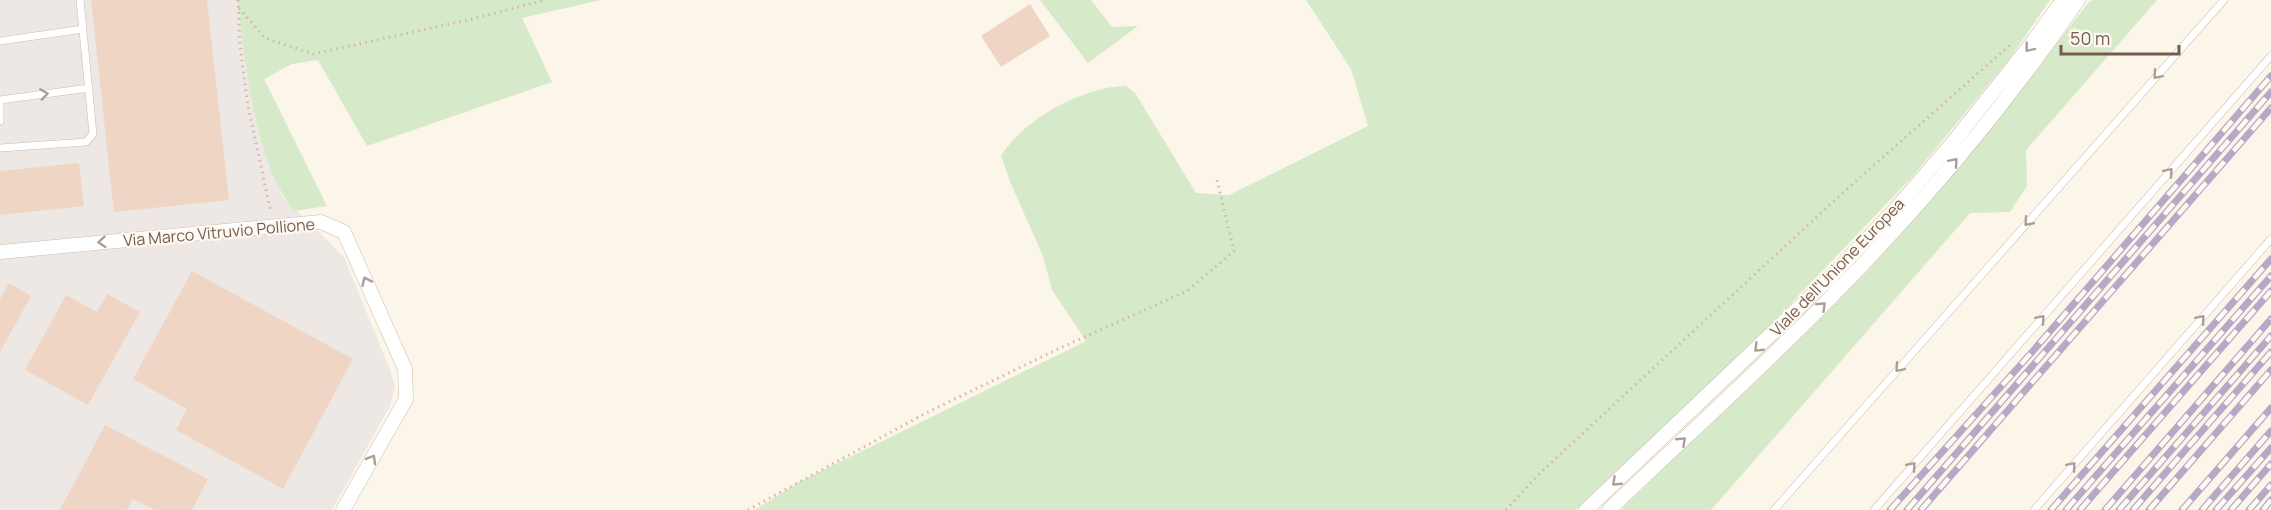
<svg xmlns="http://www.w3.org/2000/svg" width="2271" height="510" font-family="Manrope,sans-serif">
<rect width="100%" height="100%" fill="#fbf5ea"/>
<path fill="#ede8e3" d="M 0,0 L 237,0 L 262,145 L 283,197 L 344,257 L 389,367 L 395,386 L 390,406 L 332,510 L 0,510 Z"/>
<path fill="#d6e9c9" d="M 237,0 L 601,0 L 522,18 L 552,82 L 367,146 L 318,60 L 292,64 L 264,79 L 327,206 L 295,211 C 254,164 246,62 237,0 Z
M 1040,0 L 1091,0 L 1112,27 L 1138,26 L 1088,63 Z
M 1306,0 L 2050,0 L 2010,58 L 1913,176 L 1761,335 L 1576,510 L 755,510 L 799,482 L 1086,341 L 1052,290 L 1043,256 L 1011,184 L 1001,156 C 1022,120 1084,86 1126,86 L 1135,93 L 1196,193 L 1229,195 L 1368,126 L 1351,69 Z
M 2093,0 L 2157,0 L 2026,150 L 2027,186 L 2010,212 L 1970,213 L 1711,510 L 1621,510 L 1864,275 L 1933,197 L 2015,97 L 2088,3 Z"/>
<path fill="#efd5c4" d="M 91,0 L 207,0 L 229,200 L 114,212 Z
M 1030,4 L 1050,36 L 1001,67 L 981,36 Z
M 79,163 L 84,206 L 0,215 L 0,171 Z
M 192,271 L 353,359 L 283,489 L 176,430 L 187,409 L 133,379 Z
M 9,283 L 31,296 L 0,352 L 0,299 Z
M 107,294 L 140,312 L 88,405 L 25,370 L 66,295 L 97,312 Z
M 105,425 L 208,479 L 192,510 L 155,510 L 133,499 L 127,510 L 60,510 Z"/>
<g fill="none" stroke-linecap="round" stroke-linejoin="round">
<defs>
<path id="service" d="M 0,41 L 83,29
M 0,100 L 89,88
M 0,103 L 0,121
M 0,148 L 86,142 L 93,134 L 80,0
M 1774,510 L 2224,0
M 1874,510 L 2271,56
M 2034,510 L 2271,239"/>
<path id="minor" d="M 0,252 L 321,222 L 344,232 L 405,369 L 406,399 L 343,510
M 1586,510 L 1828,280 L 1893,212 L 1950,146 L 2032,43 L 2063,0
M 1609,510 C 1684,438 1762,368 1835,293 C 1924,203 2006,105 2078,0"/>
</defs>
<use href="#service" stroke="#cdbdb0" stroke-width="8"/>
<use href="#minor" stroke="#cdbdb0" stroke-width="15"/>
<path stroke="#d4b8a6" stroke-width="3" stroke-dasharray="1.5 4.5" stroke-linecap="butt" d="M 238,0 L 240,46 L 248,106 L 271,213
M 239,8 L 265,38 L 313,54 L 472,19 L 545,0
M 748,510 L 926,413 L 1058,349 L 1187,291 L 1234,251 L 1217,180
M 1506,510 L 1540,473 L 1848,188 L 2010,45 L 2013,45"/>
<use href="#service" stroke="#fff" stroke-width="7"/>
<use href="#minor" stroke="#fff" stroke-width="14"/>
<defs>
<path id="rail" d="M 1890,510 L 2033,351 L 2271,76
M 1907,510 L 2271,92
M 1921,510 L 2271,108
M 2051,510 L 2271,259
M 2066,510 L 2271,276
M 2080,510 L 2271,291
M 2105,510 L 2271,319
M 2119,510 L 2271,336
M 2133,510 L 2271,352
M 2149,510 L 2271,370
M 2182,510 L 2271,408
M 2202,510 L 2271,431
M 2216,510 L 2271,448
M 2231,510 L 2271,464
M 2249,510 L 2271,485
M 2263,510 L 2271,500"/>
</defs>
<use href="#rail" stroke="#b8a8c5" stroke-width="7"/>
<use href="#rail" stroke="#fef9f1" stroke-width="4.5" stroke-dasharray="14" stroke-linecap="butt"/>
</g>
<defs><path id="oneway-chevron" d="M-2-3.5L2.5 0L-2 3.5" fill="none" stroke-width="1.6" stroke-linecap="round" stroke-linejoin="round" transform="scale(1.5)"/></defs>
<g stroke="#ac9d95">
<use href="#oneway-chevron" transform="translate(2029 48) rotate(128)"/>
<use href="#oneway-chevron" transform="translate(2157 75) rotate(131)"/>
<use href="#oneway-chevron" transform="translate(44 94) rotate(-8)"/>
<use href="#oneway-chevron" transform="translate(1954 162) rotate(-49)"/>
<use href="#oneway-chevron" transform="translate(2169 172) rotate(-49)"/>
<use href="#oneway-chevron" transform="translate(2028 222) rotate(131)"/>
<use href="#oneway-chevron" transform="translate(102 242) rotate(175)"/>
<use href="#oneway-chevron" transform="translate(366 281) rotate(-114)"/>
<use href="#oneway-chevron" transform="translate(1822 306) rotate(-44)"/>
<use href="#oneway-chevron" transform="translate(2041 319) rotate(-49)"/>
<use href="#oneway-chevron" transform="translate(2201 319) rotate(-49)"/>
<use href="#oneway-chevron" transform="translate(1758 348) rotate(136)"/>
<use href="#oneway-chevron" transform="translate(1899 368) rotate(131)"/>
<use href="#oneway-chevron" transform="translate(1682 441) rotate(-44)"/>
<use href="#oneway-chevron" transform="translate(372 459) rotate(-60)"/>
<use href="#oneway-chevron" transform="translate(1912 466) rotate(-49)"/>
<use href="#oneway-chevron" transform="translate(2072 466) rotate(-49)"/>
<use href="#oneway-chevron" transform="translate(1616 482) rotate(137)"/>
</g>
<g text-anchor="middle" stroke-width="4.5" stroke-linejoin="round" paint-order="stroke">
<g font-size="16" fill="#755c4f" stroke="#fef9f1">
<text transform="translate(219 232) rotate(-5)" y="6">Via Marco Vitruvio Pollione</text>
<text transform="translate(1837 267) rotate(-46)" y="6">Viale dell'Unione Europea</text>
</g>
</g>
<path d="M2061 45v9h118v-9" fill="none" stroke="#755c4f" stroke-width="3"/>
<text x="2070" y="45" font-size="18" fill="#755c4f" stroke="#fef9f1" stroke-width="4.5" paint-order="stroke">50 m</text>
</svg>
